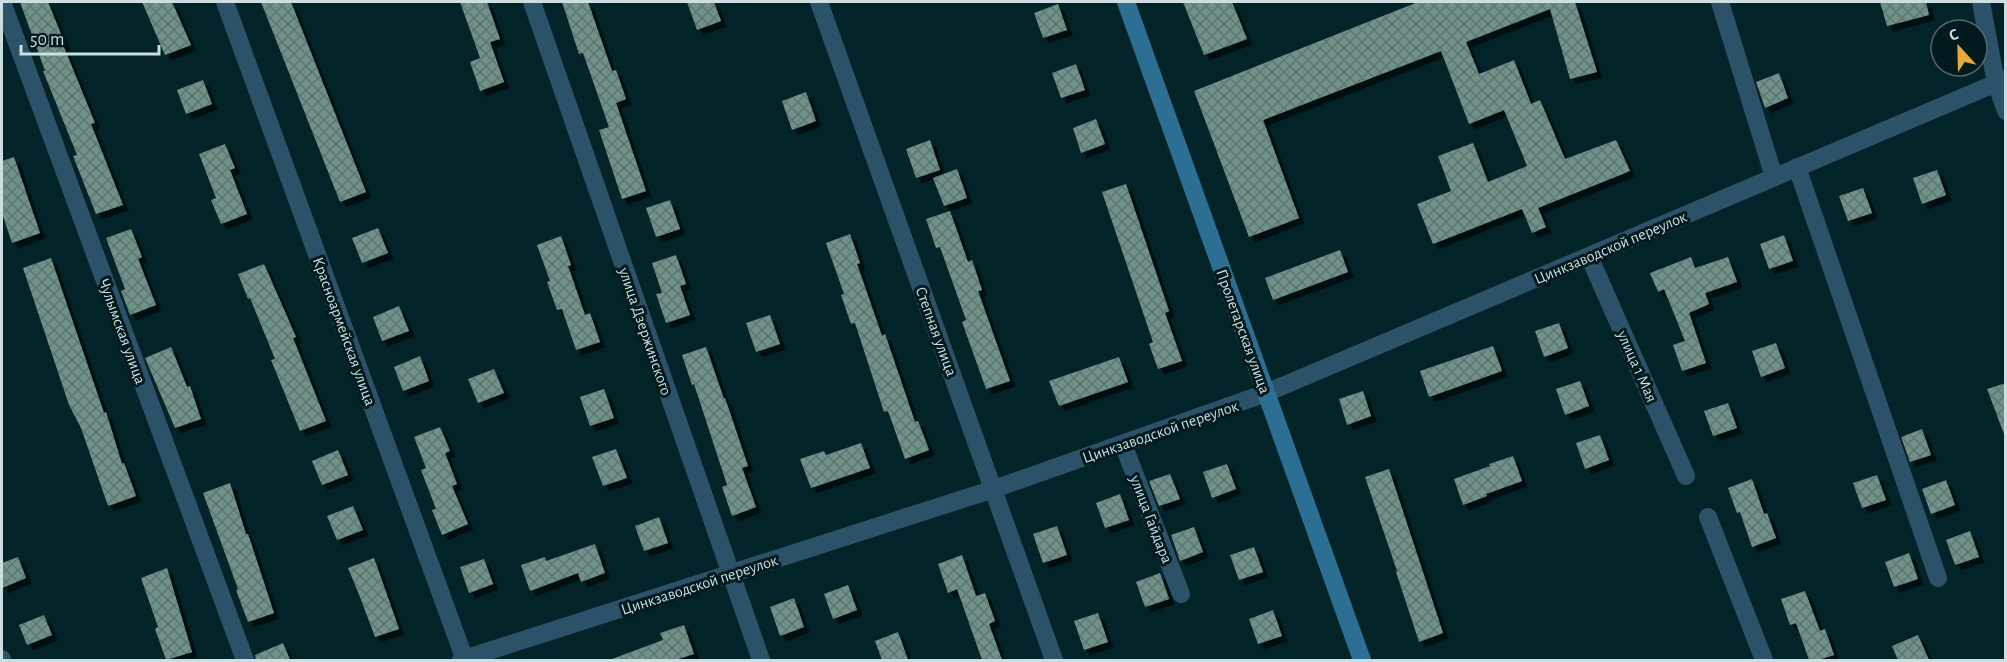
<svg xmlns="http://www.w3.org/2000/svg" width="2007" height="662" font-family="'Alegreya Sans',sans-serif">
<defs>
<pattern id="building-cross-hatch" width="8" height="8" patternUnits="userSpaceOnUse" patternTransform="scale(1.5)"><rect width="8" height="8" fill="#6f918a"/><path d="M0 0l8 8M0 8l8-8" fill="none" stroke="#5e7671"/></pattern>
<filter id="shadow"><feDropShadow dx="5.5" dy="5.5" stdDeviation="0" flood-color="#0009"/></filter>
</defs>
<rect width="100%" height="100%" fill="#022328"/>
<path fill="url(#building-cross-hatch)" filter="url(#shadow)" d="M 20,2 L 48,2 L 65,44 L 63,45 L 95,123 L 91,124 L 123,205 L 96,214 L 73,156 L 77,155 L 43,71 L 45,71 Z
M 142,2 L 172,2 L 191,45 L 165,55 Z
M 261,2 L 291,2 L 366,192 L 340,202 Z
M 460,2 L 487,2 L 500,39 L 490,42 L 504,82 L 480,91 L 470,62 L 480,58 Z
M 562,2 L 588,2 L 612,71 L 616,70 L 626,99 L 616,103 L 646,191 L 622,199 L 599,130 L 609,127 L 583,53 L 579,54 Z
M 687,2 L 714,2 L 721,21 L 697,30 Z
M 1183,2 L 1232,2 L 1247,39 L 1204,55 Z
M 1418,2 L 1575,2 L 1597,72 L 1570,79 L 1550,9 L 1466,42 L 1479,74 L 1514,60 L 1531,104 L 1540,100 L 1565,159 L 1616,140 L 1630,171 L 1538,208 L 1546,227 L 1532,233 L 1522,209 L 1433,244 L 1417,204 L 1451,191 L 1438,156 L 1473,143 L 1488,182 L 1527,166 L 1504,110 L 1469,124 L 1441,51 L 1263,120 L 1299,218 L 1249,237 L 1194,91 Z
M 1880,2 L 1926,2 L 1929,15 L 1887,26 Z
M 1058,4 L 1067,30 L 1043,38 L 1034,13 Z
M 1076,64 L 1085,90 L 1061,98 L 1052,73 Z
M 1779,73 L 1788,98 L 1765,108 L 1756,82 Z
M 203,80 L 212,104 L 186,114 L 177,90 Z
M 806,92 L 816,121 L 792,130 L 782,101 Z
M 1096,119 L 1105,144 L 1081,153 L 1073,128 Z
M 930,140 L 940,170 L 916,178 L 906,149 Z
M 225,144 L 235,168 L 230,170 L 247,214 L 221,224 L 211,200 L 216,198 L 199,154 Z
M 14,157 L 40,233 L 12,243 L 2,213 L 2,161 Z
M 957,169 L 967,198 L 944,206 L 933,178 Z
M 1937,170 L 1946,195 L 1922,204 L 1913,178 Z
M 1126,184 L 1169,311 L 1165,313 L 1182,361 L 1158,369 L 1149,344 L 1153,342 L 1102,192 Z
M 1863,188 L 1872,213 L 1848,221 L 1839,196 Z
M 670,200 L 680,229 L 656,237 L 646,208 Z
M 950,211 L 968,262 L 972,260 L 982,290 L 978,291 L 1010,381 L 986,389 L 962,322 L 966,320 L 940,247 L 936,248 L 926,219 Z
M 378,228 L 388,253 L 362,263 L 352,238 Z
M 131,229 L 142,257 L 138,259 L 156,305 L 130,315 L 121,291 L 125,289 L 106,238 Z
M 850,234 L 860,263 L 857,264 L 882,336 L 885,334 L 915,422 L 918,421 L 929,450 L 905,459 L 888,411 L 884,412 L 855,323 L 851,324 L 841,295 L 844,294 L 826,243 Z
M 1784,235 L 1793,261 L 1769,269 L 1760,244 Z
M 561,236 L 571,265 L 568,266 L 585,315 L 590,313 L 600,342 L 576,350 L 562,309 L 557,310 L 547,282 L 550,281 L 537,245 Z
M 1340,250 L 1348,272 L 1273,300 L 1265,278 Z
M 676,255 L 686,284 L 680,286 L 690,315 L 666,323 L 656,294 L 662,293 L 652,263 Z
M 1691,257 L 1695,268 L 1728,257 L 1737,282 L 1705,293 L 1709,304 L 1689,313 L 1706,363 L 1682,371 L 1673,345 L 1685,341 L 1664,289 L 1658,292 L 1650,273 Z
M 51,258 L 104,413 L 106,412 L 122,464 L 124,463 L 136,496 L 108,506 L 81,428 L 69,405 L 23,268 Z
M 264,264 L 296,337 L 293,338 L 326,421 L 300,431 L 271,360 L 275,359 L 250,298 L 248,299 L 238,274 Z
M 399,306 L 409,331 L 382,341 L 373,317 Z
M 770,315 L 780,344 L 756,352 L 746,323 Z
M 1559,323 L 1568,348 L 1544,357 L 1535,331 Z
M 1776,343 L 1785,368 L 1761,377 L 1752,351 Z
M 1493,346 L 1502,371 L 1429,397 L 1420,371 Z
M 171,347 L 187,387 L 190,386 L 201,419 L 175,428 L 145,358 Z
M 706,347 L 724,399 L 725,398 L 748,466 L 742,468 L 756,507 L 732,516 L 722,487 L 727,485 L 694,384 L 692,385 L 682,355 Z
M 420,356 L 429,381 L 403,391 L 394,367 Z
M 1119,357 L 1128,382 L 1059,406 L 1049,381 Z
M 494,369 L 504,393 L 478,403 L 468,379 Z
M 1580,381 L 1589,406 L 1565,415 L 1556,389 Z
M 2006,383 L 2006,434 L 2004,434 L 1987,389 Z
M 604,389 L 614,418 L 590,426 L 580,397 Z
M 1363,391 L 1371,416 L 1347,425 L 1339,399 Z
M 1728,403 L 1737,428 L 1713,436 L 1704,411 Z
M 440,427 L 450,451 L 445,453 L 457,484 L 452,486 L 468,524 L 442,535 L 432,510 L 436,509 L 421,470 L 426,468 L 414,437 Z
M 1922,429 L 1931,455 L 1910,462 L 1901,437 Z
M 1600,435 L 1609,460 L 1585,469 L 1576,443 Z
M 861,443 L 870,468 L 811,488 L 800,459 L 824,451 L 826,455 Z
M 616,449 L 627,478 L 603,486 L 592,457 Z
M 338,450 L 348,475 L 322,485 L 312,461 Z
M 1513,456 L 1522,481 L 1486,494 L 1487,496 L 1463,505 L 1454,479 L 1490,466 L 1489,464 Z
M 1227,464 L 1236,489 L 1212,498 L 1203,472 Z
M 1389,469 L 1443,633 L 1419,642 L 1396,572 L 1397,571 L 1365,477 Z
M 1170,474 L 1180,499 L 1159,506 L 1149,481 Z
M 1877,475 L 1886,500 L 1862,508 L 1853,483 Z
M 1752,479 L 1764,514 L 1767,513 L 1776,538 L 1752,547 L 1740,512 L 1737,513 L 1728,488 Z
M 1946,480 L 1955,505 L 1931,514 L 1922,489 Z
M 230,483 L 246,534 L 248,534 L 274,613 L 248,622 L 236,590 L 238,589 L 203,493 Z
M 1120,494 L 1129,520 L 1105,528 L 1096,503 Z
M 353,506 L 363,530 L 337,540 L 327,516 Z
M 659,517 L 668,543 L 644,551 L 635,526 Z
M 1057,526 L 1067,555 L 1043,563 L 1033,534 Z
M 1194,527 L 1203,552 L 1180,561 L 1171,535 Z
M 1970,531 L 1979,557 L 1955,565 L 1946,540 Z
M 595,544 L 605,573 L 581,582 L 578,573 L 530,591 L 521,565 L 545,557 L 546,561 Z
M 1254,547 L 1263,572 L 1239,580 L 1230,555 Z
M 1909,553 L 1918,579 L 1894,587 L 1885,562 Z
M 962,555 L 976,596 L 985,593 L 995,621 L 989,624 L 1002,660 L 982,660 L 957,589 L 948,593 L 938,564 Z
M 18,557 L 26,578 L 2,588 L 2,563 Z
M 374,558 L 399,629 L 375,637 L 358,592 L 348,568 Z
M 484,559 L 493,584 L 469,593 L 460,567 Z
M 167,568 L 192,652 L 166,660 L 155,629 L 158,627 L 141,578 Z
M 1160,573 L 1169,599 L 1145,607 L 1136,582 Z
M 848,585 L 857,610 L 833,619 L 824,594 Z
M 1805,591 L 1820,631 L 1825,629 L 1834,655 L 1818,660 L 1809,660 L 1796,623 L 1790,625 L 1781,599 Z
M 794,598 L 804,627 L 780,636 L 770,607 Z
M 1273,610 L 1282,636 L 1258,644 L 1249,619 Z
M 1098,613 L 1108,642 L 1084,650 L 1074,621 Z
M 44,615 L 52,635 L 27,645 L 19,625 Z
M 684,625 L 694,654 L 675,660 L 612,660 L 612,659 L 663,640 L 660,633 Z
M 898,632 L 908,660 L 882,660 L 875,641 Z
M 1918,635 L 1929,660 L 1898,660 L 1892,646 Z
M 283,643 L 290,660 L 256,660 L 255,655 Z"/>
<g fill="none" stroke-linecap="round" stroke-linejoin="round">
<path stroke="#2b5268" stroke-width="18" d="M 2,2 L 245,660
M 225,2 L 465,660
M 532,2 L 761,660
M 819,2 L 1054,660
M 1720,2 L 1774,177
M 1981,2 L 1996,83 L 2006,111
M 1797,167 L 1938,578
M 1589,256 L 1686,476
M 1123,444 L 1181,594
M 1708,517 L 1764,660
M 2,659 L 2,660
M 461,660 L 994,489 L 1266,393 L 2006,79"/>
<path stroke="#2c6f92" stroke-width="18" d="M 1126,2 L 1362,660"/>
</g>
<g text-anchor="middle" stroke-width="6" stroke-linejoin="round" paint-order="stroke">
<g font-size="16" fill="#ccdee0" stroke="#001a1e">
<text transform="translate(1610 247) rotate(-23)" y="6">Цинкзаводской переулок</text>
<text transform="translate(123 331) rotate(70)" y="6">Чулымская улица</text>
<text transform="translate(345 331) rotate(70)" y="6">Красноармейская улица</text>
<text transform="translate(646 331) rotate(71)" y="6">улица Дзержинского</text>
<text transform="translate(937 331) rotate(70)" y="6">Степная улица</text>
<text transform="translate(1244 331) rotate(70)" y="6">Пролетарская улица</text>
<text transform="translate(1638 366) rotate(66)" y="6">улица 1 Мая</text>
<text transform="translate(1160 431) rotate(-19)" y="6">Цинкзаводской переулок</text>
<text transform="translate(1152 519) rotate(69)" y="6">улица Гайдара</text>
<text transform="translate(699 584) rotate(-18)" y="6">Цинкзаводской переулок</text>
</g>
</g>
<rect width="2007" height="662" fill="none" stroke="#ccdee0" stroke-width="6"/>
<g transform="translate(1959 48) rotate(338)"><circle r="28" fill="#001a1e" stroke="#52686c" stroke-width="1.5"/>
<path d="M0-4.5L10 22L0 15L-10 22Z" fill="#eba939"/>
<text y="-9" font-size="16" font-weight="bold" text-anchor="middle" fill="#ccdee0">С</text>
</g>
<path d="M21 45v9h138v-9" fill="none" stroke="#ccdee0" stroke-width="3"/>
<text x="30" y="45" font-size="18" fill="#ccdee0" stroke="#001a1e" stroke-width="4.5" paint-order="stroke">50 m</text>
</svg>
